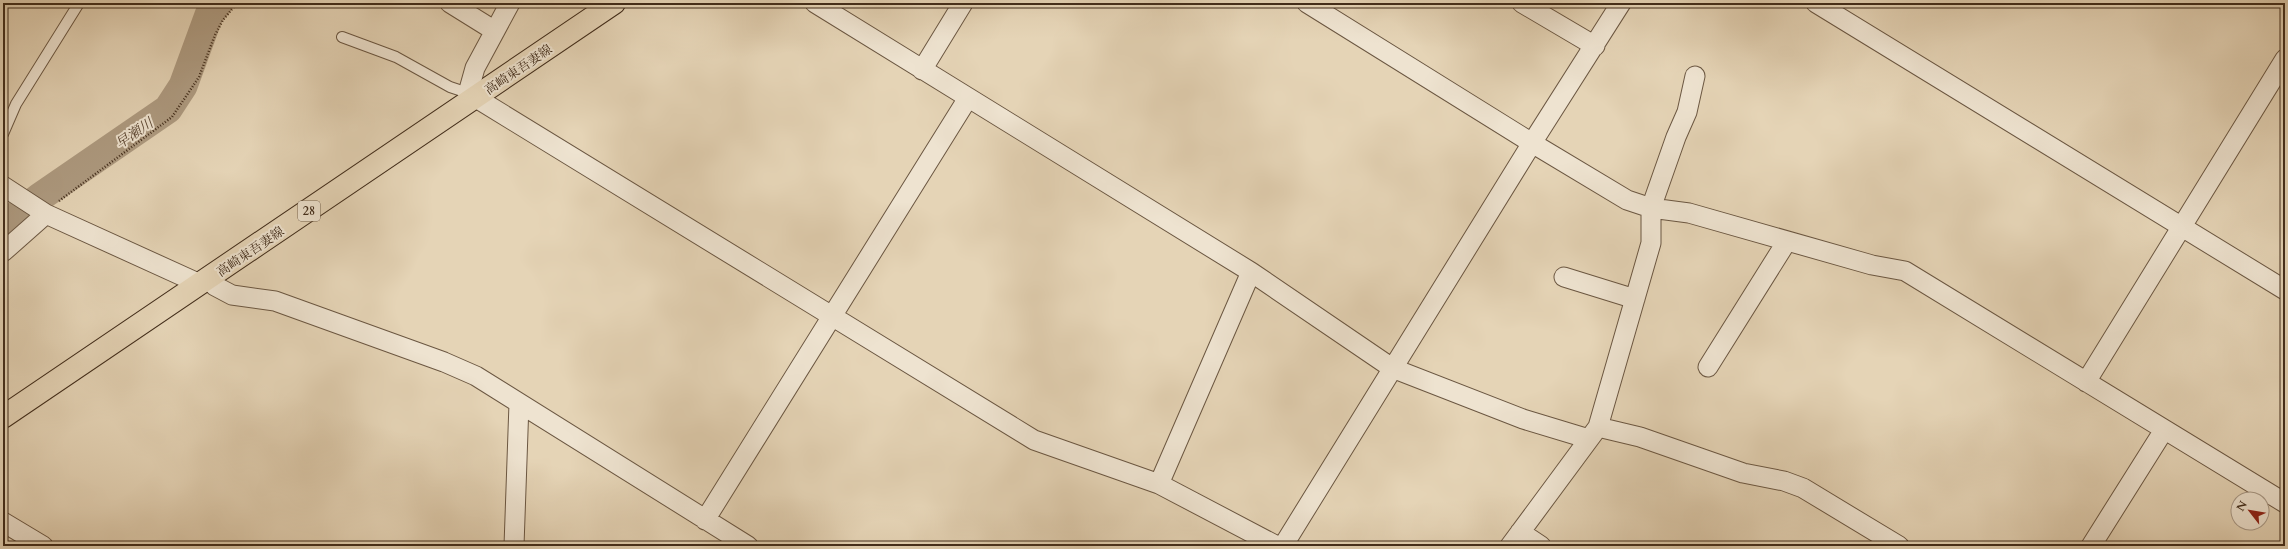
<svg xmlns="http://www.w3.org/2000/svg" width="2288" height="549" font-family="Cardo,'Noto Serif JP',serif">
<rect width="100%" height="100%" fill="#e5d4b6"/>
<filter id="stains"><feTurbulence type="fractalNoise" baseFrequency=".005" numOctaves="4"/><feColorMatrix values="0 0 0 0 .2 0 0 0 0 .09 0 0 0 0 .02 0 0 0 .5 -.17"/></filter>
<radialGradient id="worn" r=".72"><stop offset=".6" stop-color="#630" stop-opacity="0"/><stop offset="1" stop-color="#630" stop-opacity=".3"/></radialGradient>
<g fill="none" stroke-linecap="round" stroke-linejoin="round">
<path stroke="#ae9b81" stroke-width="29" d="M 3,226 L 40,197 L 168,109 L 183,86 L 209,15 L 219,3"/>
<defs>
<path id="service" d="M 342,37 L 396,57 L 450,87 L 468,93
M 3,134 L 16,104 L 79,3"/>
<path id="minor" d="M 450,3 L 495,31
M 510,3 L 475,68 L 468,93 L 1034,440 L 1159,484 L 1277,546
M 815,3 L 1251,272 L 1392,368 L 1523,419 L 1589,439
M 1307,3 L 1532,143 L 1627,200 L 1651,208 L 1689,213 L 1872,265 L 1905,271 L 2285,503
M 1522,3 L 1595,46
M 1816,3 L 2285,290
M 922,70 L 963,3
M 3,186 L 46,214 L 200,284
M 3,252 L 46,214
M 1564,277 L 1635,299
M 208,279 L 215,286 L 232,295 L 275,301 L 444,362 L 476,376 L 748,546
M 1708,367 L 1787,241
M 2086,382 L 2285,59
M 1598,427 L 1640,437 L 1743,473 L 1784,481 L 1803,488 L 1899,546
M 1159,484 L 1251,272
M 705,520 L 968,98
M 3,522 L 43,546
M 1520,532 L 1541,546
M 514,546 L 519,403
M 1283,546 L 1532,143 L 1621,3
M 1510,546 L 1598,427 L 1651,243 L 1651,208 L 1676,137 L 1687,112 L 1695,76
M 2091,546 L 2164,430"/>
<path id="primary" d="M 3,417 L 614,3"/>
</defs>
<use href="#service" stroke="#6b5742" stroke-width="12"/>
<use href="#minor" stroke="#6b5742" stroke-width="21"/>
<use href="#primary" stroke="#422d1b" stroke-width="24"/>
<path stroke="#422d1b" stroke-width="2.5" stroke-dasharray="1 2" stroke-linecap="butt" d="M 59,201 L 172,117 L 199,77 L 215,35 L 223,20 L 237,3"/>
<use href="#service" stroke="#eee3d0" stroke-width="10"/>
<use href="#minor" stroke="#eee3d0" stroke-width="19"/>
<use href="#primary" stroke="#e5d4b6" stroke-width="22"/>
</g>
<g text-anchor="middle" stroke-width="4" stroke-linejoin="round" paint-order="stroke">
<rect fill="#eee3d0" stroke="#766451" stroke-width="1" x="298" y="201" width="22" height="20" rx="3"/>
<g font-size="12" font-weight="bold" fill="#422d1b">
<text x="309" y="215">28</text>
</g>
<g font-size="13" fill="#422d1b" stroke="#eee3d0">
<text transform="translate(518 69) rotate(-34)" y="5">高崎東吾妻線</text>
<text transform="translate(250 251) rotate(-34)" y="5">高崎東吾妻線</text>
</g>
<g font-size="14" font-style="italic" fill="#5d4834" stroke="#eee3d0">
<text transform="translate(134 133) rotate(-34)" y="5">早瀬川</text>
</g>
</g>
<rect width="2288" height="549" fill="none" stroke="#e5d4b6" stroke-width="16"/>
<rect x="4" y="4" width="2280" height="541" fill="none" stroke="#422d1b" stroke-width="2"/>
<rect x="8" y="8" width="2272" height="533" fill="none" stroke="#422d1b"/>
<g transform="translate(2250 511) rotate(301)"><circle r="19" fill="#eee3d0" stroke="#a99a88"/>
<path d="M0-3L7 15L0 10L-7 15Z" fill="#8f2418"/>
<text y="-6" font-size="11" font-weight="bold" text-anchor="middle" fill="#422d1b">N</text>
</g>
<rect width="100%" height="100%" filter="url(#stains)"/>
<rect width="100%" height="100%" fill="url(#worn)"/>
</svg>
